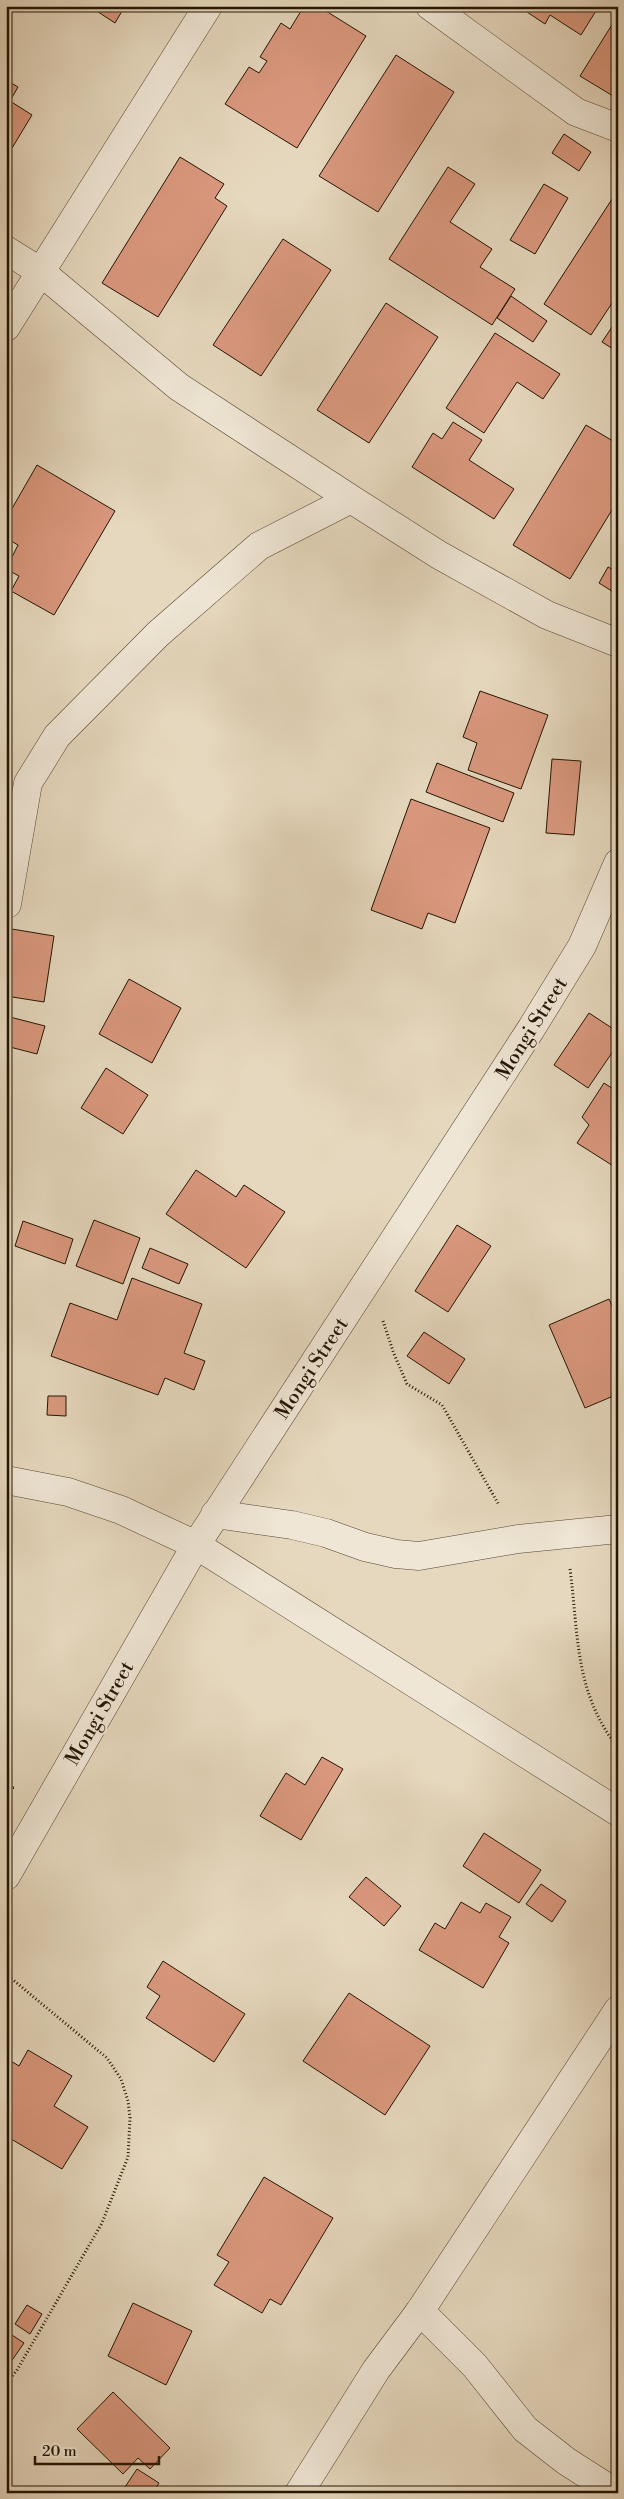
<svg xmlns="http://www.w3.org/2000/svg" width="624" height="2499" font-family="'Libre Bodoni',serif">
<rect width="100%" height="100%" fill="#e6d8be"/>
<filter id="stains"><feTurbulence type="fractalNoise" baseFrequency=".004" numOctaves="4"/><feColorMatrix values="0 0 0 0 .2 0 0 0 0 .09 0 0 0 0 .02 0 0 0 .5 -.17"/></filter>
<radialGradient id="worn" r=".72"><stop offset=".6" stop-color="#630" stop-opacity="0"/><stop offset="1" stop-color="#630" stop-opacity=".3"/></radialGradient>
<path fill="#da987e" stroke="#231402" d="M 89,6 L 125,6 L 115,23 Z
M 304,6 L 318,6 L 366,36 L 297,148 L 225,104 L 249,67 L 259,73 L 267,61 L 260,57 L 281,23 L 290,29 Z
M 518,6 L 599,6 L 581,35 L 550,15 L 545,24 Z
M 618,15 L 618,99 L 580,76 Z
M 396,55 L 454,92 L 378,212 L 319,176 Z
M 6,80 L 18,87 L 10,101 L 32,115 L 6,158 Z
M 564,134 L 591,152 L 579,171 L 552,153 Z
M 180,157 L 224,184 L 215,198 L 227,206 L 158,317 L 102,283 Z
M 448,167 L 475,184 L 450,222 L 492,249 L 480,267 L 515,289 L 492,325 L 389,259 Z
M 544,184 L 568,198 L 535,254 L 510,240 Z
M 614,196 L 618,199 L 618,294 L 591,335 L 544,304 Z
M 283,239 L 331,270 L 261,376 L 213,345 Z
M 511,296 L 547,321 L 533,342 L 497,318 Z
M 386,303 L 438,337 L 369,443 L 317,410 Z
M 618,318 L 618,352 L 602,342 Z
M 495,333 L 560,374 L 543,399 L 517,382 L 484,433 L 446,408 Z
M 453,422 L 482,440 L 469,460 L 514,489 L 494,519 L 412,467 L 433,433 L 442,439 Z
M 586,425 L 618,444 L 618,500 L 570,579 L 513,545 Z
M 37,465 L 115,511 L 54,615 L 11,591 L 19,576 L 6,569 L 18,545 L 6,538 L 6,519 Z
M 608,567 L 618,572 L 618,588 L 615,593 L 599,583 Z
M 480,691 L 548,715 L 521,789 L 468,770 L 477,743 L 463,737 Z
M 552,759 L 581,761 L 574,835 L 546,833 Z
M 437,763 L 514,793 L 503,822 L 426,792 Z
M 411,799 L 490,828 L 455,923 L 428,913 L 422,929 L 371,910 Z
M 6,928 L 54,936 L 44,1002 L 6,996 Z
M 129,979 L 181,1008 L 152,1063 L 99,1034 Z
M 589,1013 L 618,1032 L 618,1044 L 588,1088 L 554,1065 Z
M 6,1016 L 45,1026 L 37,1054 L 6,1046 Z
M 106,1068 L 148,1095 L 123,1134 L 81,1108 Z
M 604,1083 L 618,1092 L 618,1169 L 577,1143 L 589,1125 L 582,1117 Z
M 196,1170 L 236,1197 L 244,1185 L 285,1212 L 246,1268 L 166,1214 Z
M 94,1220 L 140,1238 L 123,1284 L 76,1266 Z
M 23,1221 L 73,1239 L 65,1264 L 15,1246 Z
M 457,1225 L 491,1246 L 448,1312 L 415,1291 Z
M 150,1248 L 188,1264 L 179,1284 L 142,1268 Z
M 132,1278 L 202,1304 L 184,1353 L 205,1361 L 194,1390 L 165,1378 L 158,1395 L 51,1356 L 70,1303 L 117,1320 Z
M 609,1299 L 618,1319 L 618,1394 L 585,1408 L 549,1325 Z
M 424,1332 L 465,1359 L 449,1384 L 407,1356 Z
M 48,1396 L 66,1396 L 66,1416 L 47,1415 Z
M 322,1757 L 343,1769 L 301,1840 L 260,1816 L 286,1773 L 305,1785 Z
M 484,1833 L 541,1870 L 519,1903 L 463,1866 Z
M 366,1877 L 401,1906 L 384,1926 L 349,1897 Z
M 541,1884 L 566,1901 L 552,1922 L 526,1904 Z
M 461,1902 L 480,1913 L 486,1903 L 511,1917 L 499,1937 L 509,1943 L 483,1988 L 419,1950 L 435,1923 L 445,1929 Z
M 163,1961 L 245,2014 L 214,2062 L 146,2018 L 160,1996 L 147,1987 Z
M 349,1993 L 430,2046 L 385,2115 L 303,2061 Z
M 28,2050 L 72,2076 L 54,2106 L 88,2127 L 62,2169 L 6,2136 L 6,2058 L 19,2066 Z
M 264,2177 L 333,2218 L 281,2305 L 270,2299 L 262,2313 L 214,2285 L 229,2262 L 217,2255 Z
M 133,2303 L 192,2331 L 166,2385 L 108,2356 Z
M 27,2305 L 42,2314 L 30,2334 L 15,2324 Z
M 6,2331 L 24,2343 L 6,2369 Z
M 113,2392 L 170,2448 L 150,2469 L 138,2458 L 123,2474 L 77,2429 Z
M 137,2469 L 159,2483 L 153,2493 L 134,2493 L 125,2487 Z"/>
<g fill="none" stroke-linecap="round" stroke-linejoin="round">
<defs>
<path id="minor" d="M 430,6 L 576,112 L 618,128
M 6,250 L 41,272 L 179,387 L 351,499 L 439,555 L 547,615 L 618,643
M 6,327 L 208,6
M 7,904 L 28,783 L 57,736 L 158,634 L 259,546 L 351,499
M 6,1480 L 68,1492 L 121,1510 L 196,1545 L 618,1812
M 215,1514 L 292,1525 L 326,1533 L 365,1547 L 396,1554 L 419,1556 L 518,1539 L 618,1529
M 6,1876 L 196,1545 L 531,1029 L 582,946 L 618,863
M 420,2311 L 475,2366 L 525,2429 L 566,2461 L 616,2493"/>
<path id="tertiary" d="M 299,2493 L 376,2370 L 420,2311 L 618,2010"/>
</defs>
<use href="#minor" stroke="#544531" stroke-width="29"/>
<use href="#tertiary" stroke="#544531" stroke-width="29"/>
<path stroke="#231402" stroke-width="3" stroke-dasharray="1 2.5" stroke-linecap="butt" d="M 383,1321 L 394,1354 L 407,1384 L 442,1405 L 499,1505
M 570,1569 C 579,1637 574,1691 618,1748
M 6,1789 L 16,1787
M 6,1974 L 107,2058 L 121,2079 L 128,2101 L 130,2118 L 128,2157 L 102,2223 L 17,2370 L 6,2384"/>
<use href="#minor" stroke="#efe6d5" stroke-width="28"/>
<use href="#tertiary" stroke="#efe6d5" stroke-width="28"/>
</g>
<g text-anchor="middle" stroke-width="4.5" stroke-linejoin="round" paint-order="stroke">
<g font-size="20" fill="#231402" stroke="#efe6d5">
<text transform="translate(531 1028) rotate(-58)" y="7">Mongi Street</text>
<text transform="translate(311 1368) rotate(-57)" y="7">Mongi Street</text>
<text transform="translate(99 1713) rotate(-60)" y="7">Mongi Street</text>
</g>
</g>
<rect width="624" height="2499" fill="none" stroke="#e6d8be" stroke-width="25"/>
<rect x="8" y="8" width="609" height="2484" fill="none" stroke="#231402" stroke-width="2.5"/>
<rect x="12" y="12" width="599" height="2474" fill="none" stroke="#231402"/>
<path d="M35 2456v8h124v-8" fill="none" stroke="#231402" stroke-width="2.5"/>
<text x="42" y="2456" font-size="15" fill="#231402" stroke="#efe6d5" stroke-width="4" paint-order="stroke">20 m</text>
<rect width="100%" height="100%" filter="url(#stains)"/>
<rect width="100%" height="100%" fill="url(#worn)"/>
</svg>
